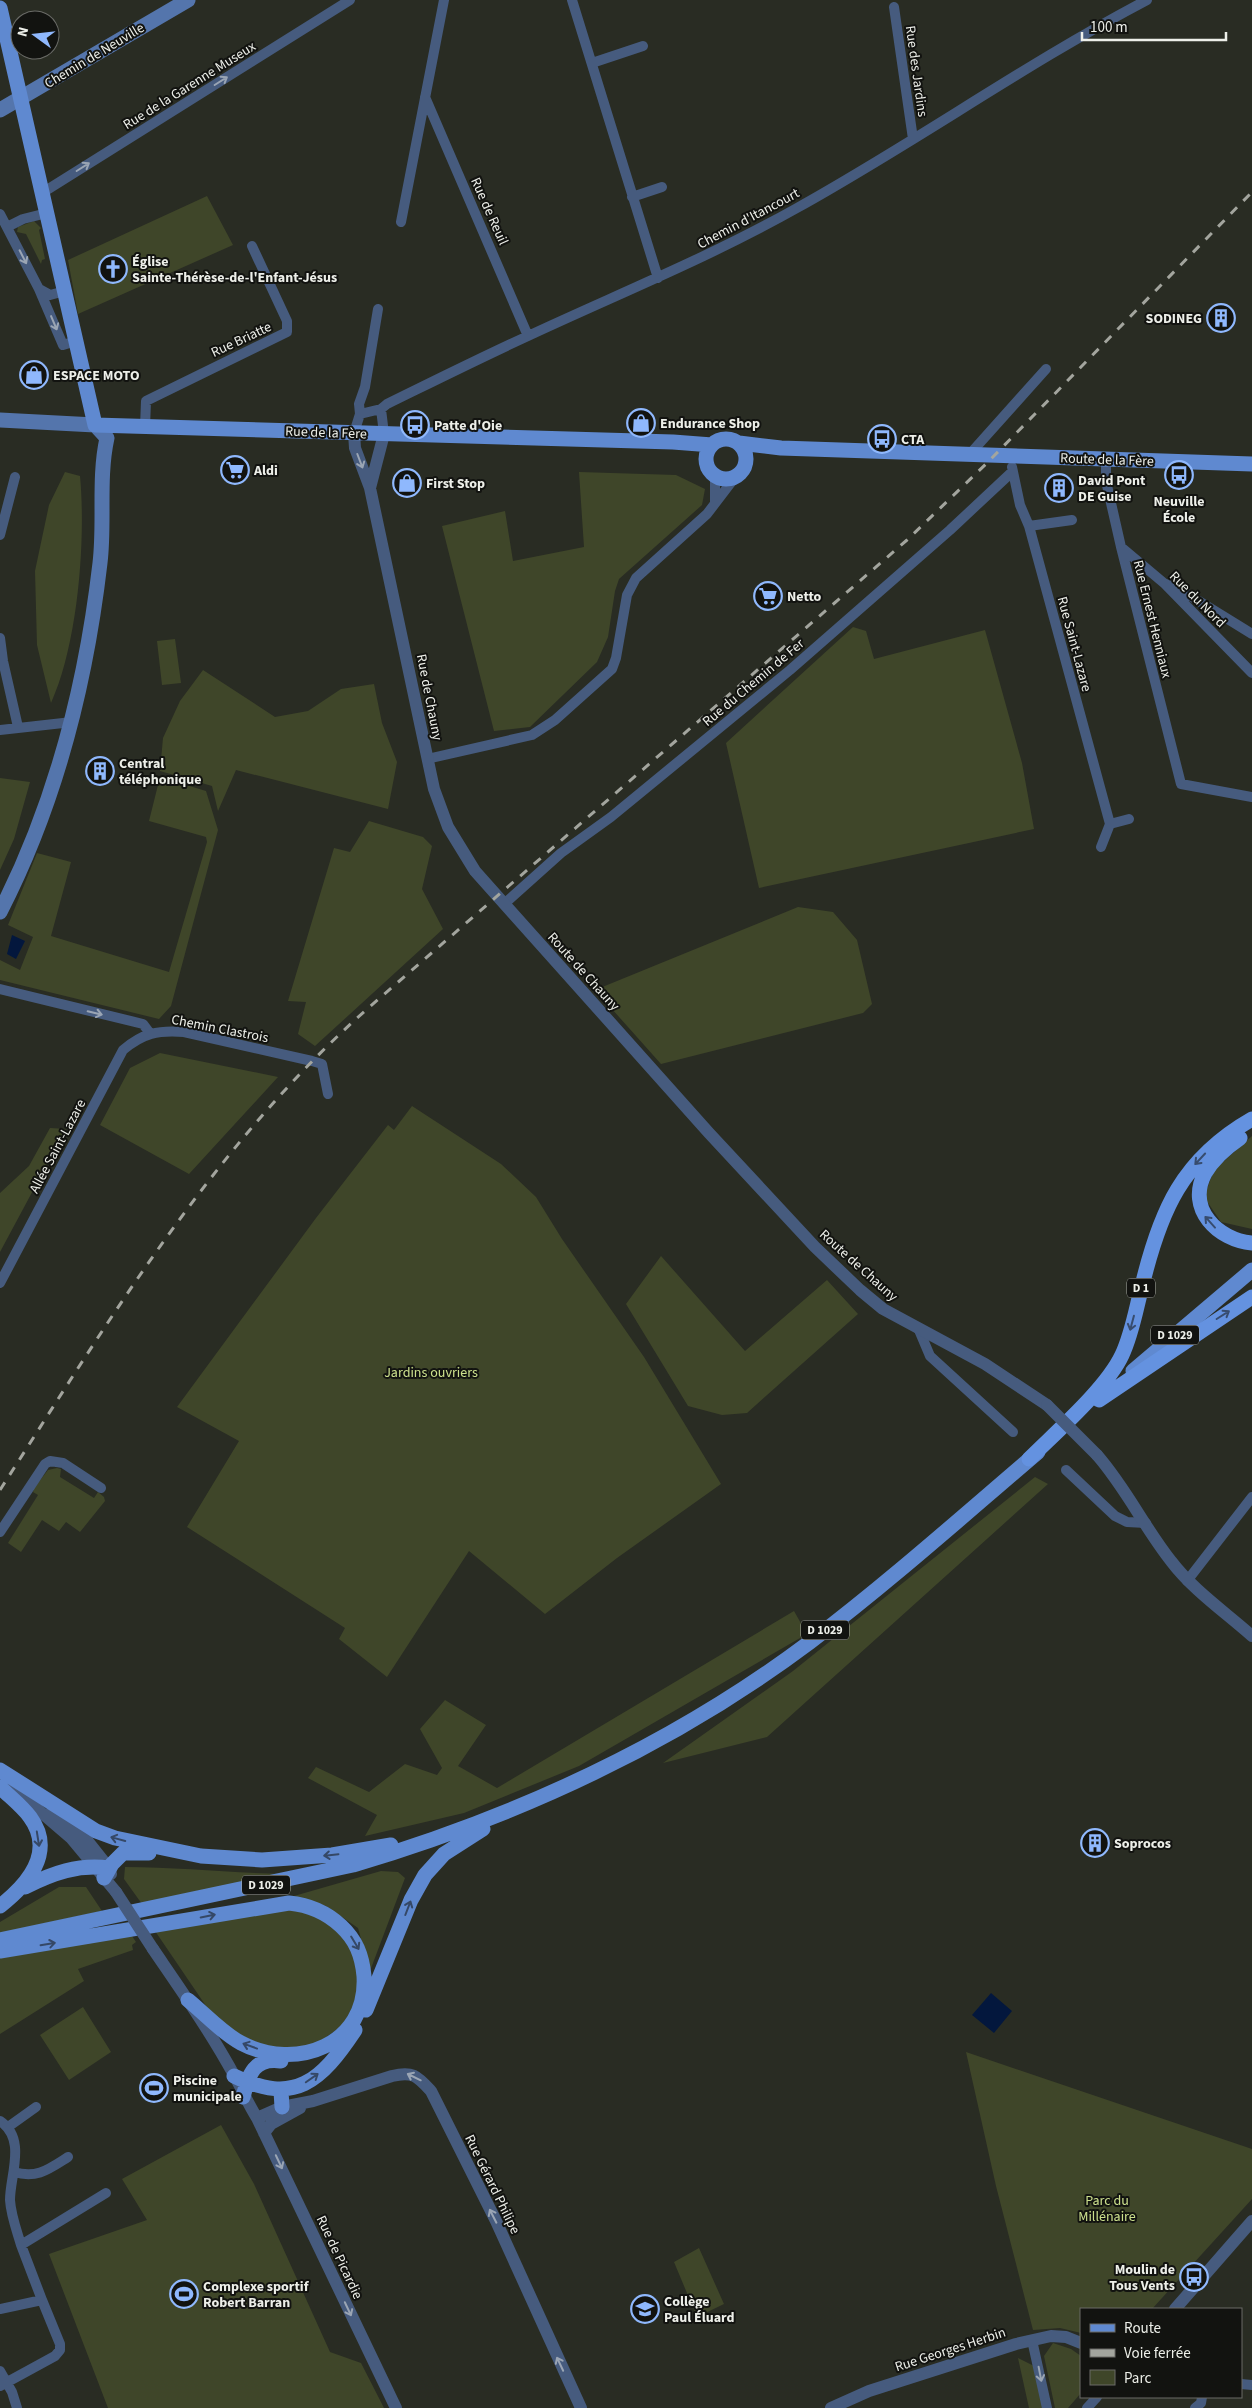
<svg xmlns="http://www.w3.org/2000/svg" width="1252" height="2408" font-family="'Source Sans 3',sans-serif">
<rect width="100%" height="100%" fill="#292c23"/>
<path fill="#3f4629" d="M 207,196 L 233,245 L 78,314 L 68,260 Z
M 34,221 L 41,228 L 39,230 L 45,259 L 42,260 L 41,264 L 26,234 L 17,232 L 18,227 Z
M 65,472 L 80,476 C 86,540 78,644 51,703 L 37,645 L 35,571 L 49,505 Z
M 579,472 L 676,475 L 705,489 L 702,505 L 619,579 L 615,591 L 608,637 L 597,662 L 530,727 L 494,731 L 442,526 L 505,511 L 513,561 L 584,547 Z
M 853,627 L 866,631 L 874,659 L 985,630 L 1022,763 L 1034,829 L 759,888 L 726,743 Z
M 175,639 L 181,683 L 162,685 L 157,641 Z
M 203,670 L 275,717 L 308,711 L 341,689 L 374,684 L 382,723 L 397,762 L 388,809 L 236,770 L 218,811 L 212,786 L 160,771 L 163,738 L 180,701 Z
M 160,777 L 206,791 L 218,830 L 171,1006 L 159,1019 L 0,980 L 0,960 L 20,970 L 33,937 L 8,925 L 37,853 L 71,862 L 51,936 L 169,972 L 207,842 L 206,837 L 149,821 Z
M 0,778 L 30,782 L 14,839 L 0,870 Z
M 369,821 L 423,837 L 432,846 L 422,889 L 443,929 L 315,1046 L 298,1034 L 306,1002 L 288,1001 L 334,848 L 350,852 Z
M 798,907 L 833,912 L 857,940 L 872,1004 L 863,1013 L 661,1064 L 595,990 Z
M 160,1053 L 278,1077 L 189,1174 L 100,1125 L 130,1068 Z
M 412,1106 L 501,1164 L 536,1197 L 562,1239 L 644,1357 L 721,1484 L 617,1558 L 545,1614 L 469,1551 L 387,1677 L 339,1639 L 345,1628 L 187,1527 L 239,1441 L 177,1407 L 316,1218 L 388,1125 L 394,1130 Z
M 50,1128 L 66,1129 L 0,1252 L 0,1193 L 29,1166 Z
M 1252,1136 L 1252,1229 L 1221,1222 L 1204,1197 L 1214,1170 Z
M 661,1256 L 745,1351 L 827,1280 L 858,1314 L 747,1413 L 722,1415 L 688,1406 L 626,1304 Z
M 57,1468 L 61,1469 L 60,1477 L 94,1498 L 98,1492 L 104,1497 L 105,1501 L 80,1532 L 66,1522 L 59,1531 L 42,1520 L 21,1552 L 8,1543 L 38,1495 L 33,1492 L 34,1488 L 48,1470 Z
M 1035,1477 L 1048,1484 L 767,1737 L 663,1763 L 793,1671 Z
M 794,1611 L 807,1634 L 579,1766 L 464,1813 L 365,1836 L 377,1815 L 308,1778 L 316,1767 L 369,1792 L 405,1764 L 437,1775 L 442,1768 L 420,1729 L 445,1700 L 486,1725 L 458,1766 L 497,1788 Z
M 125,1867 C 178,1867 231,1873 284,1874 L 142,1904 L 124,1879 Z
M 381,1871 L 398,1872 L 405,1878 L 370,1971 L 358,1928 L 326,1906 L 294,1896 Z
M 59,1887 L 86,1887 L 102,1911 L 0,1933 L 0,1922 Z
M 284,1906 L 334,1922 L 358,1956 L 358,1998 L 343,2025 L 312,2047 L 277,2051 L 234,2034 L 206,2006 L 153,1928 Z
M 130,1933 L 136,1942 L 132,1945 L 133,1950 L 78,1969 L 84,1981 L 0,2034 L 0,1953 Z
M 83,2007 L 111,2052 L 69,2080 L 40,2035 Z
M 966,2052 L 1252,2149 L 1252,2199 L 1152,2309 L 1081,2309 L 1081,2333 L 1060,2328 L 1033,2330 L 996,2186 Z
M 221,2125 L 254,2184 L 330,2352 L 361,2363 L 384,2408 L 108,2408 L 49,2254 L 147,2220 L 122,2179 Z
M 699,2248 L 724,2304 L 697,2317 L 674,2262 Z
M 1053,2343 L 1071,2349 L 1081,2356 L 1081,2393 L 1068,2408 L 1055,2408 L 1044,2356 Z
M 1018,2358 L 1034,2366 L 1043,2408 L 1029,2408 Z"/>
<path fill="#03173d" d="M 12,935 L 25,941 L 16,959 L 7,954 Z
M 991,1993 L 1012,2011 L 994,2033 L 972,2015 Z"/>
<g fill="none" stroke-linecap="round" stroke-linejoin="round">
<path stroke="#465b7e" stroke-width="10" d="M 572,0 L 658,278
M 894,7 L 913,139
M 592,63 L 643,46
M 425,97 L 528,336
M 42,193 L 350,0
M 632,197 L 662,187
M 0,214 L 39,289 L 50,295 L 65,291
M 401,222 L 444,0
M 7,227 L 23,219 L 47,213
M 39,289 L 63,345 L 76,341
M 381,409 L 384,434
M 360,414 L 359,404 L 365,387 L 378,309
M 145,427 L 146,401 L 287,332 L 287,321 L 252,246
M 354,433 L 360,414 L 381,409 L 387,404 C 434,381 480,358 528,336 C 618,294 710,257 797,208 C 916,142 1027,63 1147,0
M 969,455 L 1046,369
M 1106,459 L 1106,481 L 1121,547 L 1181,784 L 1252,797
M 1012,467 L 1020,505 L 1029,526 L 1110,824
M 715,502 L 715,476
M 1029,526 L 1072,520
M 0,535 L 15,477
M 1121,547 L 1165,584 L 1252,673
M 1166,584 L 1176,587 L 1252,634
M 0,638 L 3,661 L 18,727
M 0,730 L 72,722
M 427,759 L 532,735 L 555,720 L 612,669 L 616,658 L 627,595 L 636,578 L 707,514 L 736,476
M 1101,847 L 1110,824 L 1129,819
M 504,904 L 561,853 L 611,817 L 790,670 L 950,530 L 1012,472
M 0,989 L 143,1024 L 149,1032
M 0,1283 L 123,1050 C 143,1033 158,1030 184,1032 L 312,1061 L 322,1064 L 328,1094
M 919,1330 L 930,1356 L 1013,1432
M 1066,1470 L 1115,1516 L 1127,1522 L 1146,1523
M 0,1532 L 45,1464 L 50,1461 L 63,1463 L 101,1488
M 1187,1581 L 1252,1497
M 0,2121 C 27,2139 10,2175 10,2200 C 11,2216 17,2231 21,2245 L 106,2193
M 8,2127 L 36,2107
M 14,2172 C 37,2179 49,2169 68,2157
M 21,2245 L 42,2300
M 0,2309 L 42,2300 L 60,2344 L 60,2350 L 55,2356 L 0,2386
M 1032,2340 L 1047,2408
M 0,2371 L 12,2392 L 17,2408
M 1241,2384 L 1252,2385
M 1087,2408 L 1097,2397
M 1195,2408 L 1201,2403 L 1202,2397"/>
<path stroke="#465b7e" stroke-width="12" d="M 354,433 L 355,448 L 370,488 L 434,789 L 448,827 L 475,871 L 709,1133 L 815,1247 L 860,1290 L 883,1309 L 985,1364 L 1047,1405
M 370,488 L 384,434
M 1097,1455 C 1126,1488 1144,1527 1171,1561 C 1193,1590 1225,1612 1252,1636
M 0,1777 L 71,1838 L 116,1892
M 52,1811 L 82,1834 L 109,1868 L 111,1874
M 153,1949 C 181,1990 210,2031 234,2075 C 242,2089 248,2104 257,2118 L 396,2408
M 257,2118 L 282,2107 L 313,2101 L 392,2076 C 413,2071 417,2076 431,2091 L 496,2221 L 581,2408
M 264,2133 L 271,2124 L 300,2108
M 1175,2309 L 1252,2221
M 831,2408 L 869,2391 L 1016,2344 L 1051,2336 L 1066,2337 L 1081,2343"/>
<path stroke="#5475ac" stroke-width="15" d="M 0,110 L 188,0
M 0,420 L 95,425
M 0,912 C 56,803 86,684 100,563 C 105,522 98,479 107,438 L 95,425"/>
<path stroke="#5f89d0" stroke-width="15" d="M 0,8 L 95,425 L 673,442 L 712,445
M706 459a20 20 0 1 1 40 0a20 20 0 1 1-40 0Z
M 739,443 L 781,448 L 1252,464
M 1133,1371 L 1252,1270
M 0,1770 L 96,1831 L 115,1838 L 201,1856 L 262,1860 L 332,1855 L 391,1845
M 0,1787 C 10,1797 22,1806 30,1817 C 56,1852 27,1885 0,1906
M 104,1878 L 112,1864 L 123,1853 L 149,1853
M 25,1887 C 53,1873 78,1864 109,1868
M 0,1940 L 353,1865 C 515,1817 674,1744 810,1642 C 889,1582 963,1516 1038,1452
M 0,1951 L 289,1903 C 310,1905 326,1912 341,1926 C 356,1940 362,1955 364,1976 C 368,2045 296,2072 241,2043 C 222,2033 205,2014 188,2000
M 366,2010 L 411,1900 L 425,1875 L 444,1854 L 483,1829
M 234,2076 C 295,2106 321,2081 355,2030
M 281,2091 L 282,2107
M 243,2097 C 249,2074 254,2057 281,2061"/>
<path stroke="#6492e0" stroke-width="15" d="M 1240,1138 C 1227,1147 1213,1159 1205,1173 C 1186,1209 1218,1240 1252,1243
M 1099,1400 L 1252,1297
M 1029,1459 C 1056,1432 1106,1389 1122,1355 C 1132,1334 1136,1309 1142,1286 C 1160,1211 1182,1159 1252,1119"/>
<path stroke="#a3a59e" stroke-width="3" stroke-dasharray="9 9" stroke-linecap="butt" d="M 0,1490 C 109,1320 214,1145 366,1010 L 907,540 L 988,462 L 1252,192"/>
<path stroke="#465b7e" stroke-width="12" d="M 1047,1405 L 1097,1455
M 116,1892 L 153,1949"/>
</g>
<defs><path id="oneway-shaft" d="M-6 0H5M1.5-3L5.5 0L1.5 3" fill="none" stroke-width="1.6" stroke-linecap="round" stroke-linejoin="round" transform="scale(1.25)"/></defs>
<g stroke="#9aa5b4">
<use href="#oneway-shaft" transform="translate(221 81) rotate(-32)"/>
<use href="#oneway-shaft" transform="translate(83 167) rotate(-32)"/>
<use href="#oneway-shaft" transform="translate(23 257) rotate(63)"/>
<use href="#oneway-shaft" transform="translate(54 323) rotate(67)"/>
<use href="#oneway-shaft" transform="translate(360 461) rotate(69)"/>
<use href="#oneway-shaft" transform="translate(95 1013) rotate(13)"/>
<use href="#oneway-shaft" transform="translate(414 2077) rotate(-154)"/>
<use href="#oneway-shaft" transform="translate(279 2162) rotate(65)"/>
<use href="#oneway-shaft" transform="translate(493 2216) rotate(-117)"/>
<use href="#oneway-shaft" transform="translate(348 2309) rotate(65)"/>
<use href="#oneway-shaft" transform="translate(560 2364) rotate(-115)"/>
<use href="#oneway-shaft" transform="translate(1040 2374) rotate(79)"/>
</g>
<g stroke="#374c6e">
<use href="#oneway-shaft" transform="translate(1200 1159) rotate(133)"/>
<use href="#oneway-shaft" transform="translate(1210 1222) rotate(-132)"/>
<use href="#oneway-shaft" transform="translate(1223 1315) rotate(-32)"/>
<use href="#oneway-shaft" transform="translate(1132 1323) rotate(105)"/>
</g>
<g stroke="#354866">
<use href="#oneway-shaft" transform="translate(38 1839) rotate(81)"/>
<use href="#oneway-shaft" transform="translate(118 1839) rotate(-165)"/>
<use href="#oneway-shaft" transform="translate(331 1855) rotate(174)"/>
<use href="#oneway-shaft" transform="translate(408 1908) rotate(-69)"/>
<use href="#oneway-shaft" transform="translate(208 1916) rotate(-11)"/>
<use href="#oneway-shaft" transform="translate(355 1943) rotate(59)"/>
<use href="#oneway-shaft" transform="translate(48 1944) rotate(-9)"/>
<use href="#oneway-shaft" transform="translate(250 2046) rotate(-160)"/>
<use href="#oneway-shaft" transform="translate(312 2078) rotate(-35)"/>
</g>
<defs>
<symbol id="church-ring" viewBox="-11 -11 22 22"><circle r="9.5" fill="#121310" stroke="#8fb8fd" stroke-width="1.5"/><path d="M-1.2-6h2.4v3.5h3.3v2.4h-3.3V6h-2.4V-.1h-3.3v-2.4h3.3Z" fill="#8fb8fd"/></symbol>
<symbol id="building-ring" viewBox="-11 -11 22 22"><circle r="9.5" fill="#121310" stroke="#8fb8fd" stroke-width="1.5"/><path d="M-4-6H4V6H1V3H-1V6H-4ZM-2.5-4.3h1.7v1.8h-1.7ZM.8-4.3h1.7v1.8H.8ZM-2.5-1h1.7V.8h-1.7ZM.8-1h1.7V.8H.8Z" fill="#8fb8fd"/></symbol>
<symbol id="shop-ring" viewBox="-11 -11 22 22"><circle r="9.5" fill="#121310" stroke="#8fb8fd" stroke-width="1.5"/><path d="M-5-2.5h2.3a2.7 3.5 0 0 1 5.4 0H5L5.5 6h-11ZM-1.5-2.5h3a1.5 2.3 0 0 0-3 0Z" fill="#8fb8fd"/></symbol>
<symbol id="bus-ring" viewBox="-11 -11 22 22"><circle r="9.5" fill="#121310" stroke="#8fb8fd" stroke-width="1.5"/><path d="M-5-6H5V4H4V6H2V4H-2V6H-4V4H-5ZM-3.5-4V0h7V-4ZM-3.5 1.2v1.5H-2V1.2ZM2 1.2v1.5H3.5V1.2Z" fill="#8fb8fd"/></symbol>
<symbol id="supermarket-ring" viewBox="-11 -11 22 22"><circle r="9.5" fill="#121310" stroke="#8fb8fd" stroke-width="1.5"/><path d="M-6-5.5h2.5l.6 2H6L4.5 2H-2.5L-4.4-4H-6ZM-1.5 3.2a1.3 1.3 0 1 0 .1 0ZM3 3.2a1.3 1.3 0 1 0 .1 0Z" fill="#8fb8fd"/></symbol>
<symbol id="stadium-ring" viewBox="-11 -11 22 22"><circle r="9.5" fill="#121310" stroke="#8fb8fd" stroke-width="1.5"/><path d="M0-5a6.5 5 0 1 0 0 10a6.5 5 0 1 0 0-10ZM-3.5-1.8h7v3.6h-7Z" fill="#8fb8fd"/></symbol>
<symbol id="school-ring" viewBox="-11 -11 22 22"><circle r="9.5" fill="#121310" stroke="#8fb8fd" stroke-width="1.5"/><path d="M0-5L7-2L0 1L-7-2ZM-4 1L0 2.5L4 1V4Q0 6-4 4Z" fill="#8fb8fd"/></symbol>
</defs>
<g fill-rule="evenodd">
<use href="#church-ring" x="97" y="253" width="32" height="32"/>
<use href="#building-ring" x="1205" y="302" width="32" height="32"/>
<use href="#shop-ring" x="18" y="359" width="32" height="32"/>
<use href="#shop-ring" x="625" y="407" width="32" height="32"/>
<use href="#bus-ring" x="399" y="409" width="32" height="32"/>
<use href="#bus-ring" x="866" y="423" width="32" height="32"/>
<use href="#supermarket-ring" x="219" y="454" width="32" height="32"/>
<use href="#bus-ring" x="1163" y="459" width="32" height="32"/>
<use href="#shop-ring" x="391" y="467" width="32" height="32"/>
<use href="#building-ring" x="1043" y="472" width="32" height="32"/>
<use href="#supermarket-ring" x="752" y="580" width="32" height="32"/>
<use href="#building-ring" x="84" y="755" width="32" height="32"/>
<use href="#building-ring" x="1079" y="1827" width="32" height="32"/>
<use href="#stadium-ring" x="138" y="2072" width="32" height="32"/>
<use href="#bus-ring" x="1178" y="2261" width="32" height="32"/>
<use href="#stadium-ring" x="168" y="2278" width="32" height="32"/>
<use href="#school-ring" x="629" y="2293" width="32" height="32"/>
</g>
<g text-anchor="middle" stroke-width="4" stroke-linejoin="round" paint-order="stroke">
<g fill="#121310" stroke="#abada8" stroke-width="1">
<rect x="1127" y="1278.5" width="28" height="19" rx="4"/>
<rect x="1151" y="1325.5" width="48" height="19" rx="4"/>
<rect x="801" y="1620.5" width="48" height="19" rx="4"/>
<rect x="242" y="1875.5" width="48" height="19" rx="4"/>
</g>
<g font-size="12" font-weight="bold" fill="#edefe9">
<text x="1141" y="1292">D 1</text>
<text x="1175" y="1339">D 1029</text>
<text x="825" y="1634">D 1029</text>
<text x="266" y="1889">D 1029</text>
</g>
<g font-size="14" fill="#edefe9" stroke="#121310">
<text transform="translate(94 55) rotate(-31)" y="5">Chemin de Neuville</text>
<text transform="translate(917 71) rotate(82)" y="5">Rue des Jardins</text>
<text transform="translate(189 85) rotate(-32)" y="5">Rue de la Garenne Museux</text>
<text transform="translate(490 211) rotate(66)" y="5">Rue de Reuil</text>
<text transform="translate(748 218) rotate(-28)" y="5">Chemin d'Itancourt</text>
<text transform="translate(241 339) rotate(-25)" y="5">Rue Briatte</text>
<text transform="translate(326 432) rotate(2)" y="5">Rue de la Fère</text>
<text transform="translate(1107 459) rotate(2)" y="5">Route de la Fère</text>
<text transform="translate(1198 599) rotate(45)" y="5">Rue du Nord</text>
<text transform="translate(1153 619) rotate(76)" y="5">Rue Ernest Henniaux</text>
<text transform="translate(1075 644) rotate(75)" y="5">Rue Saint-Lazare</text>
<text transform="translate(753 682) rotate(-40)" y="5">Rue du Chemin de Fer</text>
<text transform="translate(430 697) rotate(79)" y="5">Rue de Chauny</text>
<text transform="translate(584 971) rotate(48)" y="5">Route de Chauny</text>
<text transform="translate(220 1028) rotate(11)" y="5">Chemin Clastrois</text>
<text transform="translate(57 1146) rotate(-62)" y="5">Allée Saint-Lazare</text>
<text transform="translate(859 1265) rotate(42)" y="5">Route de Chauny</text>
<text transform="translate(493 2184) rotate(64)" y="5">Rue Gérard Philipe</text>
<text transform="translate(340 2257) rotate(65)" y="5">Rue de Picardie</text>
<text transform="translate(950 2349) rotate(-18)" y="5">Rue Georges Herbin</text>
</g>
<g font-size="14" font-weight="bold" fill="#edefe9" stroke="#121310" text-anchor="start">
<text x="132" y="266">Église<tspan x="132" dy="16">Sainte-Thérèse-de-l'Enfant-Jésus</tspan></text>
<text x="1202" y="323" text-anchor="end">SODINEG</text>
<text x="53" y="380">ESPACE MOTO</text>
<text x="660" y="428">Endurance Shop</text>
<text x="434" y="430">Patte d'Oie</text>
<text x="901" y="444">CTA</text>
<text x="254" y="475">Aldi</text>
<text x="1078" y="485">David Pont<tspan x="1078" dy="16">DE Guise</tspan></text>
<text x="426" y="488">First Stop</text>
<text x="1179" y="506" text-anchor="middle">Neuville<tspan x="1179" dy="16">École</tspan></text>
<text x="787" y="601">Netto</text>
<text x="119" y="768">Central<tspan x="119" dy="16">téléphonique</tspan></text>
<text x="1114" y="1848">Soprocos</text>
<text x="173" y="2085">Piscine<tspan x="173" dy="16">municipale</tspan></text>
<text x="1175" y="2274" text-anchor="end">Moulin de<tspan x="1175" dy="16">Tous Vents</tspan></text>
<text x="203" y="2291">Complexe sportif<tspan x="203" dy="16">Robert Barran</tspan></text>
<text x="664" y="2306">Collège<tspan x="664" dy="16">Paul Éluard</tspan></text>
</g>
<g font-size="14" fill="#cce08d" stroke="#121310">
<text x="431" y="1377">Jardins ouvriers</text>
<text x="1107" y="2205">Parc du<tspan x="1107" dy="16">Millénaire</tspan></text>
</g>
</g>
<rect x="1080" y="2308" width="162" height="90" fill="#121310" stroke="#6a6b67"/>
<rect x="1090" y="2324" width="25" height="8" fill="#5f89d0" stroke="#6a6b67"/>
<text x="1124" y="2333" font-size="15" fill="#edefe9">Route</text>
<rect x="1090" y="2349" width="25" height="8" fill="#a3a59e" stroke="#6a6b67"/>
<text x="1124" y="2358" font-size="15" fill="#edefe9">Voie ferrée</text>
<rect x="1090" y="2370" width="25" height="15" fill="#3f4629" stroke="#6a6b67"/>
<text x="1124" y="2383" font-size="15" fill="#edefe9">Parc</text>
<g transform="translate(35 35) rotate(285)"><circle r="24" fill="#121310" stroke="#6a6b67"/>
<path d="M0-4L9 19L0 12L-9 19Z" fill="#8fb8fd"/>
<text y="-8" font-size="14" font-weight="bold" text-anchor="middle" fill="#edefe9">N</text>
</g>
<path d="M1082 32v8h144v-8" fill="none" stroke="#edefe9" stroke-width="2.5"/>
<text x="1090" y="32" font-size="15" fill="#edefe9" stroke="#121310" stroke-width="4" paint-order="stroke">100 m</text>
</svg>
